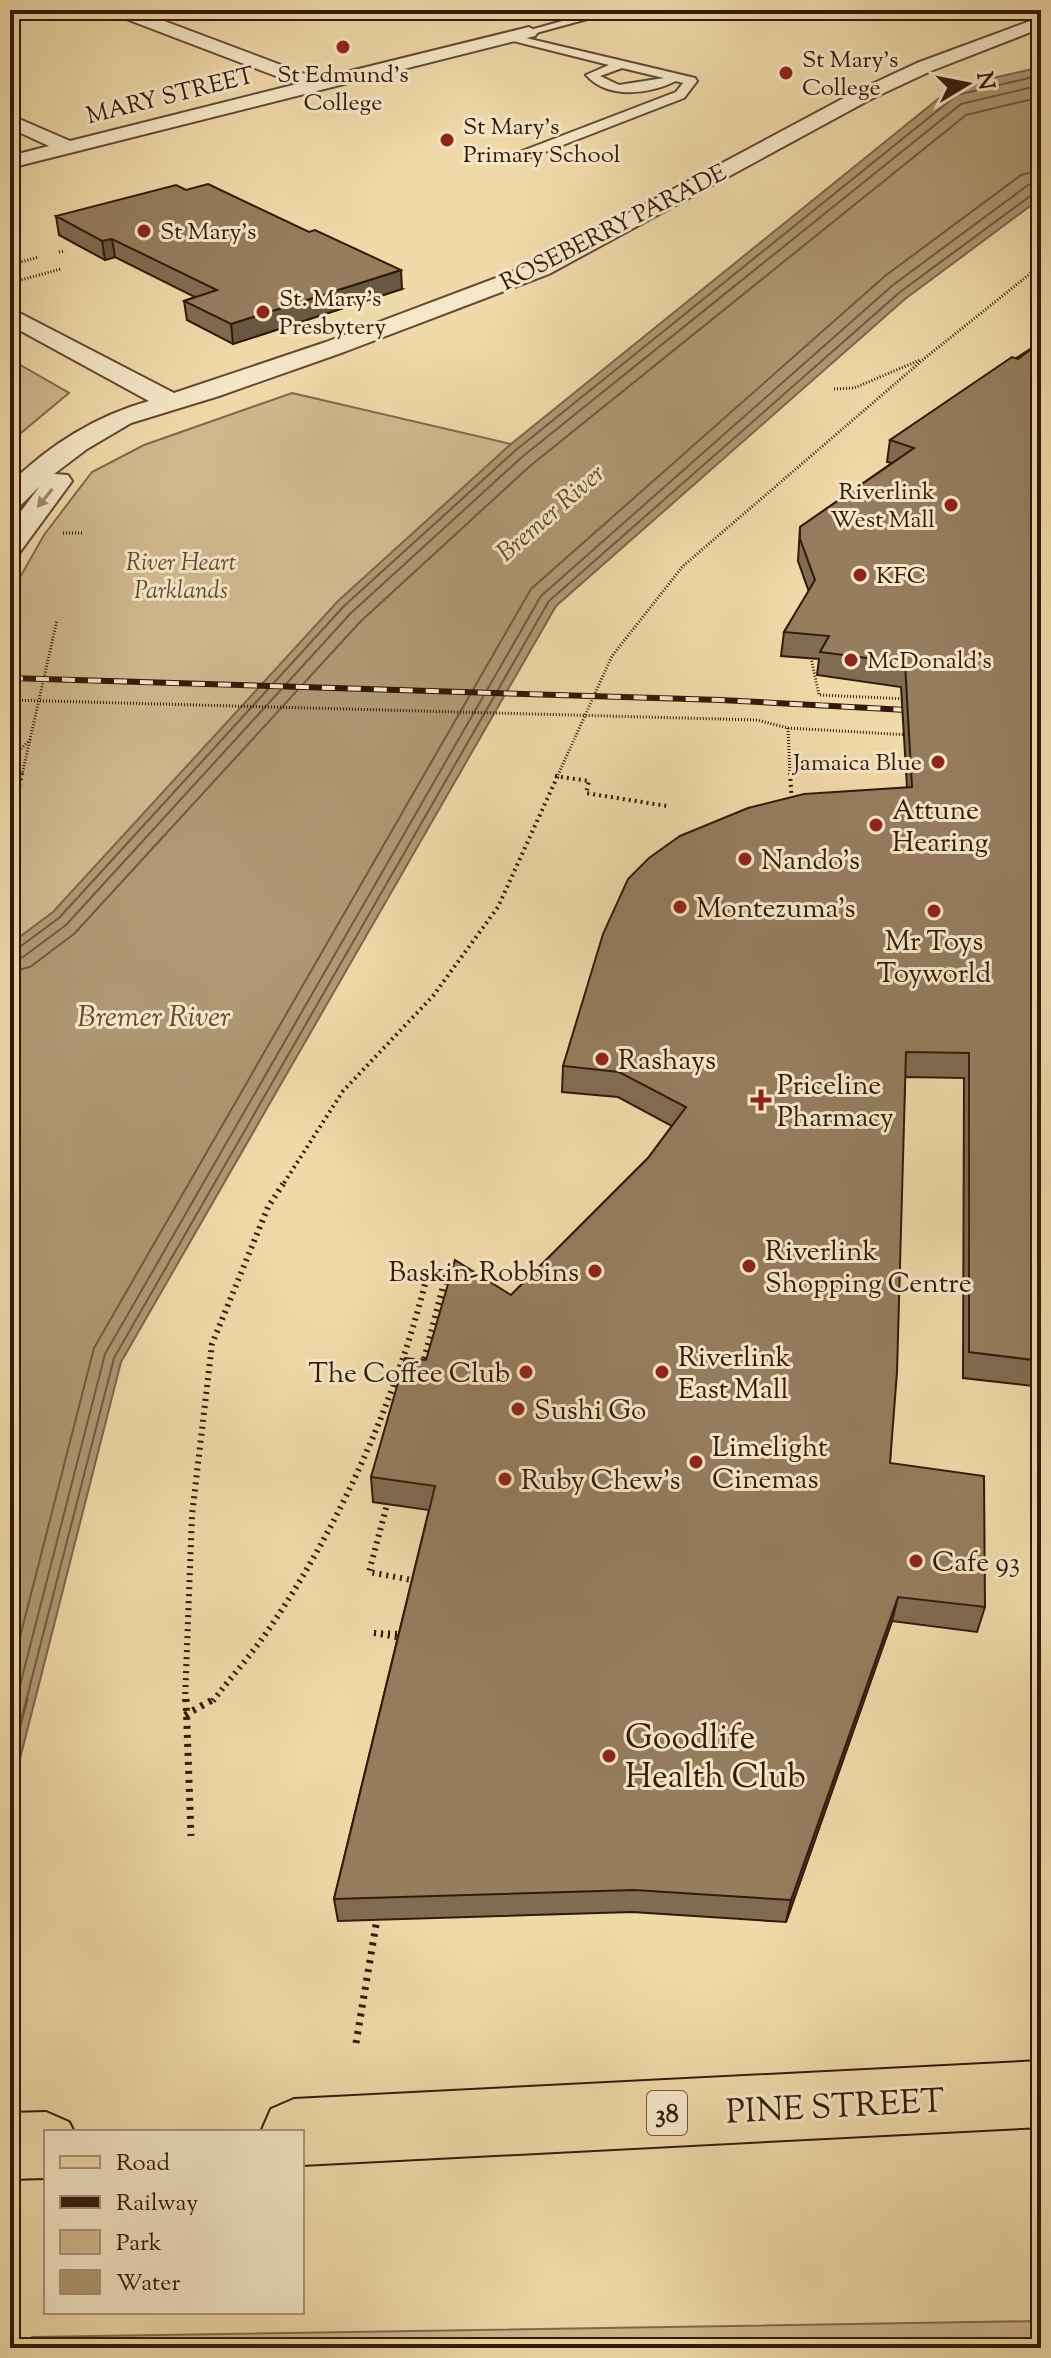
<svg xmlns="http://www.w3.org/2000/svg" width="1051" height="2358" font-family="'Sorts Mill Goudy',serif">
<rect width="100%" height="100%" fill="#f1daaa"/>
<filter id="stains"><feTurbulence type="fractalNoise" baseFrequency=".0025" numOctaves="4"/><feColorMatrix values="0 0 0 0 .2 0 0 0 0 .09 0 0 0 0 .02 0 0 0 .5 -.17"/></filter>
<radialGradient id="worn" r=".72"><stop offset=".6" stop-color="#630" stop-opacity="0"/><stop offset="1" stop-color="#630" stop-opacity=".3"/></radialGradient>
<path fill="#d1b98f" stroke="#82694d" stroke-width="2" d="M 10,359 L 69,393 L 10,442 Z
M 292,393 L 511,444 L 296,649 L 53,913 L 10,944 L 10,595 L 44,535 L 92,472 L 144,445 Z
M 1041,2321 L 1041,2348 L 30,2348 L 32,2337 Z"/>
<path fill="#b09874" stroke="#7e654a" stroke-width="2" d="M 1041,67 L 1041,198 L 905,299 L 556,606 L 121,1362 L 10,1798 L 10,944 L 53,912 L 338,601 L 511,444 L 953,87 Z"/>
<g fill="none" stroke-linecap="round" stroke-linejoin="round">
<path stroke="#725840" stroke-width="2" d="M 10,950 L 17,949 L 59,918 L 344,606 L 516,450 L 957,95 L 1041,75
M 10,960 L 23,957 L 66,925 L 351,613 L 522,457 L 961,104 L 1041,85
M 10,972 L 30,967 L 74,934 L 360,622 L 530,466 L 966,115 L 1041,97
M 10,1676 L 94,1348 L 531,589 L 885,276 L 1021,175 L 1041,170
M 16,1701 L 105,1354 L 541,596 L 893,285 L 1028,185 L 1041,182
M 26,1701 L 114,1358 L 549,601 L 900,292 L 1033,194 L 1041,192"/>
<path stroke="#725840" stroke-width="3" d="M 10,1725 L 17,1699
M 10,1765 L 27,1699"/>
<defs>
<path id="service" d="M 602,10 L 620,10 L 529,35 L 523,32 Z
M 509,34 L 695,78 L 697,81 L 684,98 L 527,159 L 517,159 L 517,153 L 676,92 L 683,83 L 676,81 C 649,94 608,100 586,75 L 609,65 L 505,39 L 505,35 ZM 622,68 L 664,78 L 619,85 L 600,76 Z"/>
<path id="minor" d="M 110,10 L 135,10 L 318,79 L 529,27 L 538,32 L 535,36 L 10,168 L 10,156 L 49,146 L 10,128 L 10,115 L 70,141 L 297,84 L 113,14 Z"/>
<path id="tertiary" d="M 1041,17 L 1041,28 L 931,71 L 871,99 L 549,274 L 344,352 L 219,396 L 131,423 L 87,449 L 54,474 L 68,475 L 72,481 L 20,552 L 10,555 L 10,526 L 40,486 L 20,506 L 10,509 L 10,484 C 49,445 96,416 149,401 L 10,325 L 10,308 L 174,393 L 326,342 L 533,264 L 857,91 L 917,63 Z"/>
<path id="primary" d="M 1041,2061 L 1041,2127 L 302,2165 L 302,2132 L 261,2132 L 271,2109 L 294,2099 Z
M 46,2112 L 69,2122 L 74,2132 L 46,2132 L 46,2178 L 10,2179 L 10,2113 Z"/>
</defs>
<use href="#service" stroke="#624933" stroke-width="4"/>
<use href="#minor" stroke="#624933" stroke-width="4"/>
<use href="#tertiary" stroke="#624933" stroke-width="4"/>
<use href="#primary" stroke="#33190b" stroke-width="4"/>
<path stroke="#33190b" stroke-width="3" stroke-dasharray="1 2" stroke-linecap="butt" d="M 10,248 L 18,246
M 59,252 L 65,251
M 10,265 L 39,257
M 10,283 L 61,269
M 834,389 L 854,388 L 920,360
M 63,533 L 82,533
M 811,658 L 819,695 L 908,699
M 720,719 L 757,720 L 788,728 L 910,735
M 788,728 L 790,775
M 10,759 L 30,740
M 22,775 L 57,620
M 558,775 L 612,656 L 683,566 L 925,358 L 1041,265"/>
<path stroke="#33190b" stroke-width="4" stroke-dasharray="2 4" stroke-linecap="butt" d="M 790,773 L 792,804
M 555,776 L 589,781 L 586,793 L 667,806
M 10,827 L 22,773
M 284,1183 L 343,1091 L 433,996 L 498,907 L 559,773"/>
<path stroke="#33190b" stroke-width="6" stroke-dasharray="2 5" stroke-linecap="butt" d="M 388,1501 L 369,1572 L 417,1581
M 374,1633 L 405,1634
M 185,1701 L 192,1515 L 212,1344 L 268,1207 L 285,1181
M 213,1701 C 231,1677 252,1654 269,1629 C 342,1522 399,1393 429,1268 L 447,1271 L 423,1363"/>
<path stroke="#33190b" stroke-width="7" stroke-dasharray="3 6" stroke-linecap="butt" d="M 186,1699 L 191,1836
M 185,1715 L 214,1699
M 356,2043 L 377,1919"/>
<use href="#service" fill="#f6e7c8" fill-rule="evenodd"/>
<use href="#minor" fill="#f6e7c8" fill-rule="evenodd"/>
<use href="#tertiary" fill="#f6e7c8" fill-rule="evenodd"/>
<use href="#primary" fill="#f1daaa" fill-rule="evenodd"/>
<defs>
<path id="rail" d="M 10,678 L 721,700 L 925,711"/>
</defs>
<use href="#rail" stroke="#33190b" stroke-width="6"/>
<use href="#rail" stroke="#f6e7c8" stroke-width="4" stroke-dasharray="13" stroke-linecap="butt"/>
<path stroke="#33190b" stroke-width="3" stroke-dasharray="1 2" stroke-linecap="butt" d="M 10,700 L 720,719"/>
<path stroke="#33190b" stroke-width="6" stroke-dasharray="2 5" stroke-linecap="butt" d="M 374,1633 L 402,1638"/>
</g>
<path fill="#816c51" stroke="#33190b" stroke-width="2" d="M 56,216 L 402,289 L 233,344 L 187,320 L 184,301 L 195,297 L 115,257 L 105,260 L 59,235 Z
M 1041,342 L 1041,1387 L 963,1378 L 964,1078 L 905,1077 L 890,1463 L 985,1607 L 977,1632 L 892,1621 L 786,1922 L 632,1912 L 338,1921 L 334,1899 L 429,1510 L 373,1502 L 371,1477 L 426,1360 L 511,1295 L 648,1158 L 672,1126 L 618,1097 L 562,1092 L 563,1066 L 907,787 L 901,687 L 817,675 L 819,659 L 781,656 L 784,632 L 809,592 L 798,561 L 800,527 L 892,463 L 887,462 L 890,440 Z"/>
<path fill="#695842" stroke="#33190b" stroke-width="2" d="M 112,239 L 115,257 L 105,260 L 102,241 Z
M 401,270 L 402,289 L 233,344 L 231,324 Z
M 898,1597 L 892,1621 L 786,1922 L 791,1900 Z"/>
<path fill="#967d5e" stroke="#33190b" stroke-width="2" d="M 208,184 L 309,232 L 315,230 L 401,270 L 231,324 L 184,301 L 217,290 L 112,239 L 102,241 L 56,216 L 176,185 L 186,190 Z
M 1041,342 L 1041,1361 L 969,1352 L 969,1053 L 906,1052 L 897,1372 L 890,1463 L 984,1476 L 985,1607 L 898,1597 L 791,1900 L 634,1890 L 334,1899 L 435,1486 L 371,1477 L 405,1358 L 426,1360 L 455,1260 L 511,1295 L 648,1158 L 686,1107 L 619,1072 L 563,1066 L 603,934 L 628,879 L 649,858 L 680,836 L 748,808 L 804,794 L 912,787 L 905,663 L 820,652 L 829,636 L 784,632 L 815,580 L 800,539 L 800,527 L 914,448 L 890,440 L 1012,357 L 1018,359 Z"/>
<defs><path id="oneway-solid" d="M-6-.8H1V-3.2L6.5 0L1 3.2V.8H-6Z" transform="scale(2)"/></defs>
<use fill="#9e8a73" href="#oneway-solid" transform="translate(45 498) rotate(129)"/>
<g fill="#8f2418" stroke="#f6e7c8" stroke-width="3">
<circle cx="343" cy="47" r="8"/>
<circle cx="786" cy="73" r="8"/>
<circle cx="447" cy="140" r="8"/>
<circle cx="144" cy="231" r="8"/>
<circle cx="263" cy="312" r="8"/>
<circle cx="951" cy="505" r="8"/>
<circle cx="860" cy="575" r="8"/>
<circle cx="851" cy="660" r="8"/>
<circle cx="938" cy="762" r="8"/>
<circle cx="876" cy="825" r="8"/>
<circle cx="745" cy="859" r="8"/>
<circle cx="680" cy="907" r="8"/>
<circle cx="934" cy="911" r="8"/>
<circle cx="602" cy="1059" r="8"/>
<path d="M757 1088h8v8h8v8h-8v8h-8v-8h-8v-8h8z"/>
<circle cx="749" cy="1266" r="8"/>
<circle cx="595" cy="1271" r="8"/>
<circle cx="526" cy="1372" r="8"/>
<circle cx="662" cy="1372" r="8"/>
<circle cx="518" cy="1409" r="8"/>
<circle cx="696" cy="1462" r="8"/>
<circle cx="505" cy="1479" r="8"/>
<circle cx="916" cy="1561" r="8"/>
<circle cx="609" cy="1756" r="8"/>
</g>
<g text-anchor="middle" stroke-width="6" stroke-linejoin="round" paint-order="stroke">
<g font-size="24" fill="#33190b" stroke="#f6e7c8" text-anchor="start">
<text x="802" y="67">St Mary's<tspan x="802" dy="28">College</tspan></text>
<text x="343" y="82" text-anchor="middle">St Edmund's<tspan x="343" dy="28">College</tspan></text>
<text x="463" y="134">St Mary's<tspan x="463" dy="28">Primary School</tspan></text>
<text x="160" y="239">St Mary's</text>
<text x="279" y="306">St. Mary's<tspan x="279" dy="28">Presbytery</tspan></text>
<text x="935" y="499" text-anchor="end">Riverlink<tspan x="935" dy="28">West Mall</tspan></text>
<text x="876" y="583">KFC</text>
<text x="867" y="668">McDonald's</text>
<text x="922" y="770" text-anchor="end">Jamaica Blue</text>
</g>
<g font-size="24" fill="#33190b" stroke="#f6e7c8">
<text transform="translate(170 95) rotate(-14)" y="8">MARY STREET</text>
<text transform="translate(613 227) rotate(-27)" y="8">ROSEBERRY PARADE</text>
</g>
<g font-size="24" font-style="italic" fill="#624933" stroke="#f6e7c8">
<text x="181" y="570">River Heart<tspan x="181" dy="28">Parklands</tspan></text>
</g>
<g font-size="26" font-style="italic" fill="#654c35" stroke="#f6e7c8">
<text transform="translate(550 512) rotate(-41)" y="9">Bremer River</text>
</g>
<rect fill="#f6e7c8" stroke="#6e5744" stroke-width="2" x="647" y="2091" width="40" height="44" rx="6"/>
<g font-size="26" font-weight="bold" fill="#33190b">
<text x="667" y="2122">38</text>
</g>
<g font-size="28" fill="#33190b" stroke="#f6e7c8" text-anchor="start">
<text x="892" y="819">Attune<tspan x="892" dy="32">Hearing</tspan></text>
<text x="761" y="869">Nando's</text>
<text x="696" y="917">Montezuma's</text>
<text x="934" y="950" text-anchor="middle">Mr Toys<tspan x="934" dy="32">Toyworld</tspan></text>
<text x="618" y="1069">Rashays</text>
<text x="777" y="1094">Priceline<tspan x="777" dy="32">Pharmacy</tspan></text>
<text x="765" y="1260">Riverlink<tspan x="765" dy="32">Shopping Centre</tspan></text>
<text x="579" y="1281" text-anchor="end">Baskin-Robbins</text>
<text x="678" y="1366">Riverlink<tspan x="678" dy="32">East Mall</tspan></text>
<text x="510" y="1382" text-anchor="end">The Coffee Club</text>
<text x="534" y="1419">Sushi Go</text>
<text x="712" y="1456">Limelight<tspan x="712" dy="32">Cinemas</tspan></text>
<text x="521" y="1489">Ruby Chew's</text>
<text x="932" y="1571">Cafe 93</text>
</g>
<g font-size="30" font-style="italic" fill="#654c35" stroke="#f6e7c8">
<text x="154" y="1026">Bremer River</text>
</g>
<g font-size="34" fill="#33190b" stroke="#f6e7c8" text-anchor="start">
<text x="625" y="1748">Goodlife<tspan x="625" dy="39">Health Club</tspan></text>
</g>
<g font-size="34" fill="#33190b" stroke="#f6e7c8">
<text transform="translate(835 2105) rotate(-3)" y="12">PINE STREET</text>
</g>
</g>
<rect width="1051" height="2358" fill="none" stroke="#f1daaa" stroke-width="40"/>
<rect x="12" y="12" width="1027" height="2334" fill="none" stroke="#33190b" stroke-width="4"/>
<rect x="20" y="20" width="1011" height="2318" fill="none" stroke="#33190b" stroke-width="2"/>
<rect x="44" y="2130" width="260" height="184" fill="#f6e7c8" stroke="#a8957c" stroke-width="2"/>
<rect x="60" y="2156" width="40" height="12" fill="#f1daaa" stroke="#a8957c" stroke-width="2"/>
<text x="116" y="2170" font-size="24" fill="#33190b">Road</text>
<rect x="60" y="2196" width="40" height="12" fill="#33190b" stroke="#a8957c" stroke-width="2"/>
<text x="116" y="2210" font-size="24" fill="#33190b">Railway</text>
<rect x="60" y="2230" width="40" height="24" fill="#d1b98f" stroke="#a8957c" stroke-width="2"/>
<text x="116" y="2250" font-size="24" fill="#33190b">Park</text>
<rect x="60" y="2270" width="40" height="24" fill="#b09874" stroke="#a8957c" stroke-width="2"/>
<text x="116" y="2290" font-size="24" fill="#33190b">Water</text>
<g transform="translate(967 84) rotate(80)" stroke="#f6e7c8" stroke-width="6" paint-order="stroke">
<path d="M0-6L14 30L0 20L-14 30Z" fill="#33190b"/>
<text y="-12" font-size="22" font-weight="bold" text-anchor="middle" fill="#33190b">N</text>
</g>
<rect width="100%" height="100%" filter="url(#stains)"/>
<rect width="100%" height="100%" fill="url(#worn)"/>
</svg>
